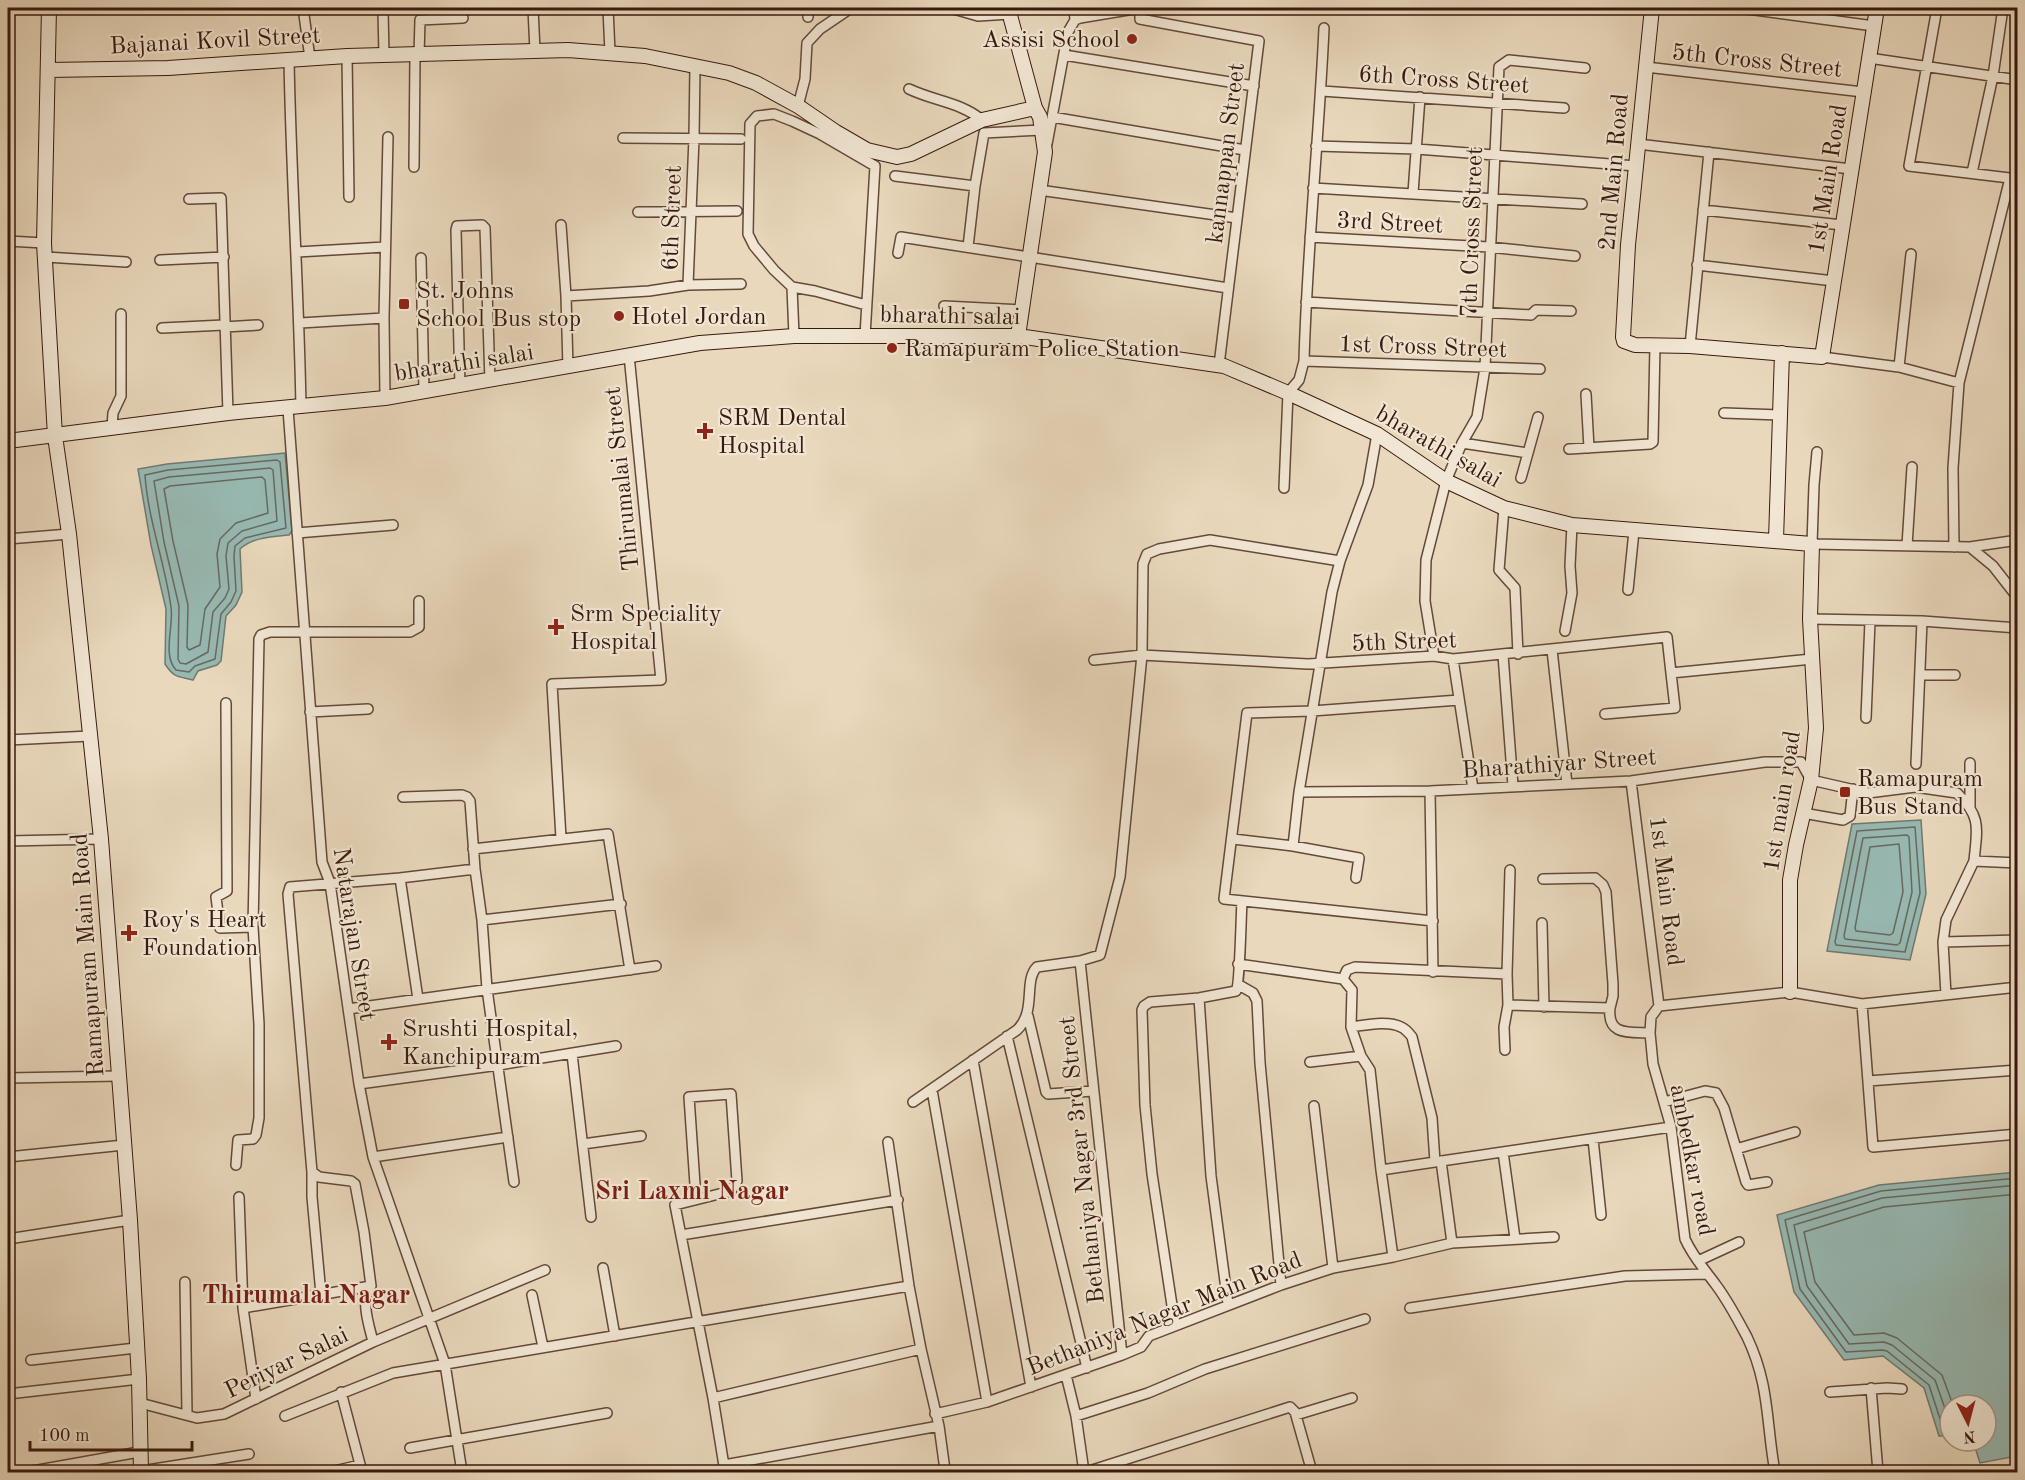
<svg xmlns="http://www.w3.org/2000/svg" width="2025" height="1480" font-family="'Old Standard TT',serif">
<rect width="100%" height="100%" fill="#e9d8bc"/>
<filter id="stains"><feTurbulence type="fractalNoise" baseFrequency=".00333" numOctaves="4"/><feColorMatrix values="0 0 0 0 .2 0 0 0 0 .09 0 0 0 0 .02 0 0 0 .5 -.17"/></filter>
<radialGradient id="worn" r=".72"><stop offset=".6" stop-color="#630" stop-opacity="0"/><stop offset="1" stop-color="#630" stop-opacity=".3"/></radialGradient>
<path fill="#97b9b2" stroke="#717970" stroke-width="1.5" d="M 285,453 L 292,531 L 289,535 C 272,537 253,537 240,549 L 242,592 L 236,605 L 226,616 L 221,661 L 217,665 L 198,671 L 193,680 C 178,676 174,678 165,664 L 166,609 L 151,545 L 138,469 L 167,464 Z
M 1921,820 L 1926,894 L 1910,960 L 1827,951 L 1852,824 Z
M 2017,1172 L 2017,1456 L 1980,1463 L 1973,1441 L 1986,1441 L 1986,1405 L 1950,1405 L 1950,1436 L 1939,1436 L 1924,1388 L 1883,1356 L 1844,1360 L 1794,1292 L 1777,1215 L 1879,1185 Z"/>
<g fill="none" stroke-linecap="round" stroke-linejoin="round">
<path stroke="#686960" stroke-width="1.5" d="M 277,460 L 280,462 L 286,528 L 245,538 L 235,546 L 234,556 L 236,591 L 231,602 L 221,614 L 215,659 L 195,666 L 189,672 L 176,670 C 162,655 174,626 171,607 C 165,563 148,520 145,475 L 168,470 Z
M 270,468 L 273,470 L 277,521 L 242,531 L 228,543 L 226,556 L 229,589 L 225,598 L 213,612 L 208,652 L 186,664 L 180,663 L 178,659 L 179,606 L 164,542 L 154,481 L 169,477 Z
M 262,477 L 265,480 L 268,513 L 236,523 L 220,539 L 217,554 L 220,587 L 205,609 L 200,645 L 189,650 L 187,647 L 188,605 L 173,541 L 164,489 L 170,486 Z
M 1915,827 L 1920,893 L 1905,952 L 1836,945 L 1835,942 L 1857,831 Z
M 1907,835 L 1909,837 L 1912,892 L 1900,943 L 1897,945 L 1845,939 L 1844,936 L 1863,838 Z
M 1899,844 L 1903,892 L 1893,933 L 1890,935 L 1856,931 L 1855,928 L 1870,847 Z
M 1953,1405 L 1942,1375 L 1897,1338 L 1884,1333 L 1854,1335 L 1815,1282 L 1804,1232 L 1884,1207 L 2018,1194
M 1950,1423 L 1935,1380 L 1892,1345 L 1884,1342 L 1849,1344 L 1807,1286 L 1794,1225 L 1882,1198 L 2018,1185
M 1950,1431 L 1943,1428 L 1929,1385 L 1887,1351 L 1882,1350 L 1846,1352 L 1800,1289 L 1785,1220 L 1881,1191 L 2018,1178"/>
<defs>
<path id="street" d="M 303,8 L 310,58
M 381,8 L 383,11 L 384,55
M 533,8 L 535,51
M 608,8 L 610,53
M 808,8 L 808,17
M 950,8 L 978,16 L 1010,14
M 1074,8 L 1075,20
M 1140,8 L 1140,19 L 1259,41 L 1219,365
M 1740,8 L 1874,26
M 1937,8 L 1909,166 L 2018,179
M 419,55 L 420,20 L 463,18
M 1064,55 L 1254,86
M 347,56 L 349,197
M 1869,58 L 2018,80
M 289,59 C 291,176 299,291 301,408
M 1646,67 L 1863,92
M 909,89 C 934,101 960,102 982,120
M 1322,91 L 1564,108
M 798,106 L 805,79 L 807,43 L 820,29 L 851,8
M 1052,117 L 1245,150
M 623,138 L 741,139
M 1047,144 L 1068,32 L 1075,20 L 1080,18 L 1140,8
M 1638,144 L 1851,169
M 1316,146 L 1417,149 L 1636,166
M 414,167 L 415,55
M 1972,173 L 1993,76 L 2003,8
M 895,176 L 975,186 L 984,133 L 1042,130
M 1313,188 L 1582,204
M 1039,190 L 1237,218
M 1413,193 L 1420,97
M 189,199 L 221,198 L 228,413
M 1703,210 L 1842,225
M 638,212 L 737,211
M 561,225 L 566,296
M 1310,237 L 1489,247 L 1575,256
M 8,241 L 44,243
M 968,247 L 975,186
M 297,252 L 385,247
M 898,253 L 901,237 L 1228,288
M 46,257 L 126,262
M 421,258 L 424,392
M 160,260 L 224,257
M 1697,265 L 1834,281
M 688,285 L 741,284
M 792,287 L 794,336
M 1306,302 L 1531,315 L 1536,310 L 1571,311
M 944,306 L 1022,310
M 300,323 L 384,318
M 224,327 L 258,325
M 162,328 L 224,325
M 865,336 L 875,166 L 820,134 L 792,121 L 774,114 L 757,116 L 750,124 L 748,234 L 754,246 L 774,270 L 792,287 L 815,291 L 866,305
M 1690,346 L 1709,152
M 1822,357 L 1899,367 L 1911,254
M 1304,361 L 1540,369
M 1899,367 L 1959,383 L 2010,178
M 568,368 L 566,296 L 649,291 L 688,285 L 694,138 L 695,66
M 460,386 L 456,230 L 457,226 L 482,225 L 485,228 L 490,381
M 1586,394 L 1589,448
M 385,398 L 384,318 L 388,137
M 288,409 L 322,862 L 330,883 L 359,1084 L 373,1157 L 445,1364 L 462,1472
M 1724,413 L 1780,415
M 112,428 L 113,413 L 121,396 L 121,314
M 1462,443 L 1528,453 L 1521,478
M 1569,449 L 1650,444 L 1653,442 L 1655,345
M 1817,452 L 1814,485 L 1812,544 L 1970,547 L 1993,566 L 2018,598
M 1528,453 L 1538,417
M 1284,488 L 1288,393 L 1299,380 L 1304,361 C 1307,250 1319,139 1324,28
M 1504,508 L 1499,570 L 1515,588 L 1518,654
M 297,533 L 393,525
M 8,539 L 69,534
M 1907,546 L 1912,467
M 1954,547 L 1953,468 L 1959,383
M 1970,547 L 2018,540
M 1628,590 L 1634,531
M 1810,619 L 1922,621 L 1916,764
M 1922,621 L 2018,628
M 1565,631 L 1572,593 L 1570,566 L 1572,525
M 1552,650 L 1567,784
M 1503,655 L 1513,786
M 1434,656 L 1425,601 L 1426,560 L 1446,481 L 1462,443 L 1477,417 L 1485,368 L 1499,67 L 1509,60 L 1585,68
M 1453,659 L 1473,789
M 1094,660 L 1142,655 L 1143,564 L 1147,554 L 1159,549 L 1210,540 L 1340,561
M 1920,675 L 1955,675
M 226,703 L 227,891 L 216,897 L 220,928 L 253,927
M 310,712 L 368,709
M 1605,714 L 1675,708 L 1671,673 L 1812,659
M 1866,718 L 1870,621
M 8,740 L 90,736
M 1631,781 L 1659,1006
M 1430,791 L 1433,972
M 1299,792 L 1430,791 L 1631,781 L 1765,762 L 1801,762 L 1811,780 L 1868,793 L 1915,787 L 1957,793 C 1982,817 1977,829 1974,861
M 403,797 L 462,795 L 467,797 L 470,801 L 475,869
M 1970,807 L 1970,763
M 1803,813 L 1843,820 L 1850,816 L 1853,789
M 561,838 L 552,684 L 661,680 L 629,355
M 1233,839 L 1293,846 L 1359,858 L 1356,878
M 8,841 L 101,839
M 1293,846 L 1299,792 L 1332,592 L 1340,561 L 1368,485 L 1377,434
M 473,849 L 608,834 L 630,970
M 400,878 L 418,999
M 1543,879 L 1595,878 L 1603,885 L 1606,892 L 1613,984 L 1613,996 L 1610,1008
M 482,920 L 621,904
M 1433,921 L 1224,899 L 1247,713 L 1312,711 L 1459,700
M 1542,923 L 1544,1007
M 1943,942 L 2018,940
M 1080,961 L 1122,1355
M 1507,974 L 1510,870
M 1343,979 L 1347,970 L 1355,967 L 1507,974 L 1508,1005 L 1610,1008 C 1607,1036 1629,1032 1650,1033
M 1239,985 L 1253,993 L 1257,1001 L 1260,1063 L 1281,1285
M 1946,995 L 1943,942 L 1946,920 L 1974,861 L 2018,863
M 1199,998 L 1211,1176 L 1228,1304
M 1862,1004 L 1873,1147 L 2018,1134
M 348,1009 L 656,966
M 1028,1016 L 1046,1092 L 1048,1094 L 1093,1091
M 1351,1027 C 1366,1025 1388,1020 1401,1027 C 1406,1029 1409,1033 1412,1037 L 1432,1118 L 1435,1162
M 1007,1036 L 1087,1368
M 8,1049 L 8,1078
M 1505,1050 L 1504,1027 L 1508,1005
M 572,1054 L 591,1217
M 973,1060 L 1031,1387
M 1310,1062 L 1361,1056
M 8,1078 L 119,1076
M 1868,1081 L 2018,1070
M 359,1084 L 499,1065 L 616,1046
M 932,1090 L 987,1402
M 913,1102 L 1017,1030 C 1037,1011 1023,981 1037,967 L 1080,961 L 1100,955 L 1120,877 L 1142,655 L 1308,664 L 1434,656 L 1453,659 L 1667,637 L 1671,673
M 1664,1102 L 1705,1091 L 1716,1093 L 1724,1108 L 1746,1182 L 1748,1185 L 1767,1182
M 1314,1106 L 1333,1268
M 1593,1139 L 1601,1215
M 583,1144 L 641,1136
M 1736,1149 L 1795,1132
M 1503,1152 L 1515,1238
M 8,1157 L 124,1145
M 373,1157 L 508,1137
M 1441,1161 L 1452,1243
M 236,1165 L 238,1140 L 253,1139 L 256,1135 L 259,1118 L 259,1024 L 253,927 L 259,639 L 261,635 L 270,632 L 410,632 L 419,627 L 419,601
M 1381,1170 L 1671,1127
M 312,1172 L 319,1177 L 351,1181 L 355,1184 L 364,1232 L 371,1286 C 360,1302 369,1324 373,1342
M 239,1197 L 243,1308 L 256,1399
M 696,1199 L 689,1097 L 731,1094 L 737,1181 L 731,1191 L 675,1205 L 713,1398 L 725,1472
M 681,1235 L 898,1200
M 8,1239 L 130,1220
M 1393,1257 L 1452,1243 L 1554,1237
M 1698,1261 L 1739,1242
M 603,1268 L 615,1336
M 185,1282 L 187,1414
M 321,1294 L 312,1197 L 312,1172 L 288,894 L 290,887 L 400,878 L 475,869 L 482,920 L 487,989 L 514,1182
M 532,1295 L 543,1347
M 243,1308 L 371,1286
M 1410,1308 L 1625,1276 L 1707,1274
M 1175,1325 L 1152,1174 L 1145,1105 L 1142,1010 L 1144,1006 L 1150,1002 L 1199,998 L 1236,991 C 1240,985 1241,915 1242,901
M 31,1360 L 136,1348
M 1066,1375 L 1076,1416 L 1084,1472
M 1871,1388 L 1878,1472
M 341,1392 L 362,1472
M 1830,1392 L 1887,1388 L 1902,1389
M 8,1394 L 139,1379
M 713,1398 L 921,1349
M 140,1403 L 197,1418 L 224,1414 L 373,1342 L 545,1270
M 935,1414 L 987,1402 L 1122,1355 L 1141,1347 L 1149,1336 L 1281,1285 L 1333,1268 L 1393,1257 L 1381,1170 L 1370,1070 L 1361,1056 L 1351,1027 L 1352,990 L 1343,979 L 1238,964
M 1296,1415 L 1352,1398
M 285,1416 L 393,1373 L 909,1286
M 1076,1416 L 1148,1393 L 1205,1369 L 1365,1319
M 939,1426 L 945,1470
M 410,1448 L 607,1413
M 724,1465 L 939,1426 L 921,1349 L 909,1286 L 888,1142
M 141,1471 L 249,1454
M 27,1472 L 139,1452
M 330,1472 L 360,1465
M 1086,1472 L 1290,1407 L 1295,1412 L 1312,1472
M 1775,1472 C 1766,1423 1770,1385 1747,1337 C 1738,1320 1728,1301 1716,1285 C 1705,1270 1693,1257 1685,1239 L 1671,1127 L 1653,1064 L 1650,1033 L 1651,1017 L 1659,1006 L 1790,992 L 1862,1004 L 2018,987"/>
<path id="secondary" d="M 49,8 L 44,243 L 55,436 L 69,534 L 101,839 L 130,1220 L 139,1379 L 141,1472
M 1008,8 L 1035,108 L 1040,117 L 1045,152 L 1018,336
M 1652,8 L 1628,245 L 1623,337 L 1624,341 L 1635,345 L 1690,346 L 1822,357 L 1877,8
M 49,70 L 168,68 L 347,56 L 568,50 L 645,56 L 729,73 L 756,83 L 798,106 L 836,132 L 867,150 L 897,157 L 911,154 L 982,120 L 1035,108
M 8,441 L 228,413 L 385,398 L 700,343 L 794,336 L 1018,336 L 1224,366 L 1288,393 L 1377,434 L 1446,481 L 1504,508 L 1572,525 L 1812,544 L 1810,619 L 1816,728 L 1811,780 L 1796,845 L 1790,880 L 1790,992
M 1776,540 L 1782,353"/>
</defs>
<use href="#street" stroke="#644939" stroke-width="12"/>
<use href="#secondary" stroke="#38190d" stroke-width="16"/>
<use href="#street" stroke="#f1e6d3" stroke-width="9"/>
<use href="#secondary" stroke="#f1e6d3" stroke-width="14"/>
</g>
<g fill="#8f2418" stroke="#f1e6d3" stroke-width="2">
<circle cx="1132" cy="39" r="6"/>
<rect x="398" y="298" width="12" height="12" rx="3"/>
<circle cx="619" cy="316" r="6"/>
<circle cx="892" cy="348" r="6"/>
<path d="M702 422h6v6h6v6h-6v6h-6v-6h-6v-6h6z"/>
<path d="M553 618h6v6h6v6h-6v6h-6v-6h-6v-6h6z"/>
<rect x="1839" y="786" width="12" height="12" rx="3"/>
<path d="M126 924h6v6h6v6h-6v6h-6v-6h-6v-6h6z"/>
<path d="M386 1033h6v6h6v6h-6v6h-6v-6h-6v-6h6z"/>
</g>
<g text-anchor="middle" stroke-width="4.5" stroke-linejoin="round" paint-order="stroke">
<g font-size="24" fill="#38190d" stroke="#f1e6d3" text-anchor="start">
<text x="1120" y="47" text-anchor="end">Assisi School</text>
<text x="416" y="298">St. Johns<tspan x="416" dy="28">School Bus stop</tspan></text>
<text x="631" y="324">Hotel Jordan</text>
<text x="904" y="356">Ramapuram Police Station</text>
<text x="718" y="425">SRM Dental<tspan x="718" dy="28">Hospital</tspan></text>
<text x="570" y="621">Srm Speciality<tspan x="570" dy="28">Hospital</tspan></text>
<text x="1857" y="786">Ramapuram<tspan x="1857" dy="28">Bus Stand</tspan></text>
<text x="142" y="927">Roy's Heart<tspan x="142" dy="28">Foundation</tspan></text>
<text x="402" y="1036">Srushti Hospital,<tspan x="402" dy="28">Kanchipuram</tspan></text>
</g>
<g font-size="24" fill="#38190d" stroke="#f1e6d3">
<text transform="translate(215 40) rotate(-3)" y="8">Bajanai Kovil Street</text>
<text transform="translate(1757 60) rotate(6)" y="8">5th Cross Street</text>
<text transform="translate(1444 79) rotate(4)" y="8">6th Cross Street</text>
<text transform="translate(1225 153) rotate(-83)" y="8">kannappan Street</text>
<text transform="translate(1613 172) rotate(-85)" y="8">2nd Main Road</text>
<text transform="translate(1827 179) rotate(-81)" y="8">1st Main Road</text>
<text transform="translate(671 218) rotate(-88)" y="8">6th Street</text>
<text transform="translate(1390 222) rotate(3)" y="8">3rd Street</text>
<text transform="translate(1471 232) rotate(-88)" y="8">7th Cross Street</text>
<text transform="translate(950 315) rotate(1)" y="8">bharathi salai</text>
<text transform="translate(1423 346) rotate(2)" y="8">1st Cross Street</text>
<text transform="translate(464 362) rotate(-9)" y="8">bharathi salai</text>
<text transform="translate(1439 446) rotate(30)" y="8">bharathi salai</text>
<text transform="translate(621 479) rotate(-96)" y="8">Thirumalai Street</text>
<text transform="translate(1404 641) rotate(-2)" y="8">5th Street</text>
<text transform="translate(1559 763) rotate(-4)" y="8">Bharathiyar Street</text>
<text transform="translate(1781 801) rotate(-81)" y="8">1st main road</text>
<text transform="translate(1667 891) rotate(83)" y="8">1st Main Road</text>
<text transform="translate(355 934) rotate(81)" y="8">Natarajan Street</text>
<text transform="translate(87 955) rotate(-94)" y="8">Ramapuram Main Road</text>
<text transform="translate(1081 1160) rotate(-96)" y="8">Bethaniya Nagar 3rd Street</text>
<text transform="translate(1693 1160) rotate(79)" y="8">ambedkar road</text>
<text transform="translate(1164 1313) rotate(-22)" y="8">Bethaniya Nagar Main Road</text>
<text transform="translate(286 1362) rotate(-26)" y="8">Periyar Salai</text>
</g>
<g font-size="26" font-weight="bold" fill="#7a1f14" stroke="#f1e6d3">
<text x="692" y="1199">Sri Laxmi Nagar</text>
<text x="306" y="1303">Thirumalai Nagar</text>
</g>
</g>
<rect width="2025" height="1480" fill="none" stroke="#e9d8bc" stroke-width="30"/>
<rect x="9" y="9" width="2007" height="1462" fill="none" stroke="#38190d" stroke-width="3"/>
<rect x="15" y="15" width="1995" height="1450" fill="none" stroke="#38190d" stroke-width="1.5"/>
<g transform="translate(1968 1423) rotate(174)"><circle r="28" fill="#f1e6d3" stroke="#a79484" stroke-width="1.5"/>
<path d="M0-4.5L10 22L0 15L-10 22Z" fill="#8f2418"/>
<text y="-9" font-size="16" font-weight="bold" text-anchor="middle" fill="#38190d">N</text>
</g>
<path d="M30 1441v9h162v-9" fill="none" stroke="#38190d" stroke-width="3"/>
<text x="39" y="1441" font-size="18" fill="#38190d" stroke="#f1e6d3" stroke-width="4.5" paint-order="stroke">100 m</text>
<rect width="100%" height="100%" filter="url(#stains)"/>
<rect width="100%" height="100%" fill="url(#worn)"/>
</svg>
